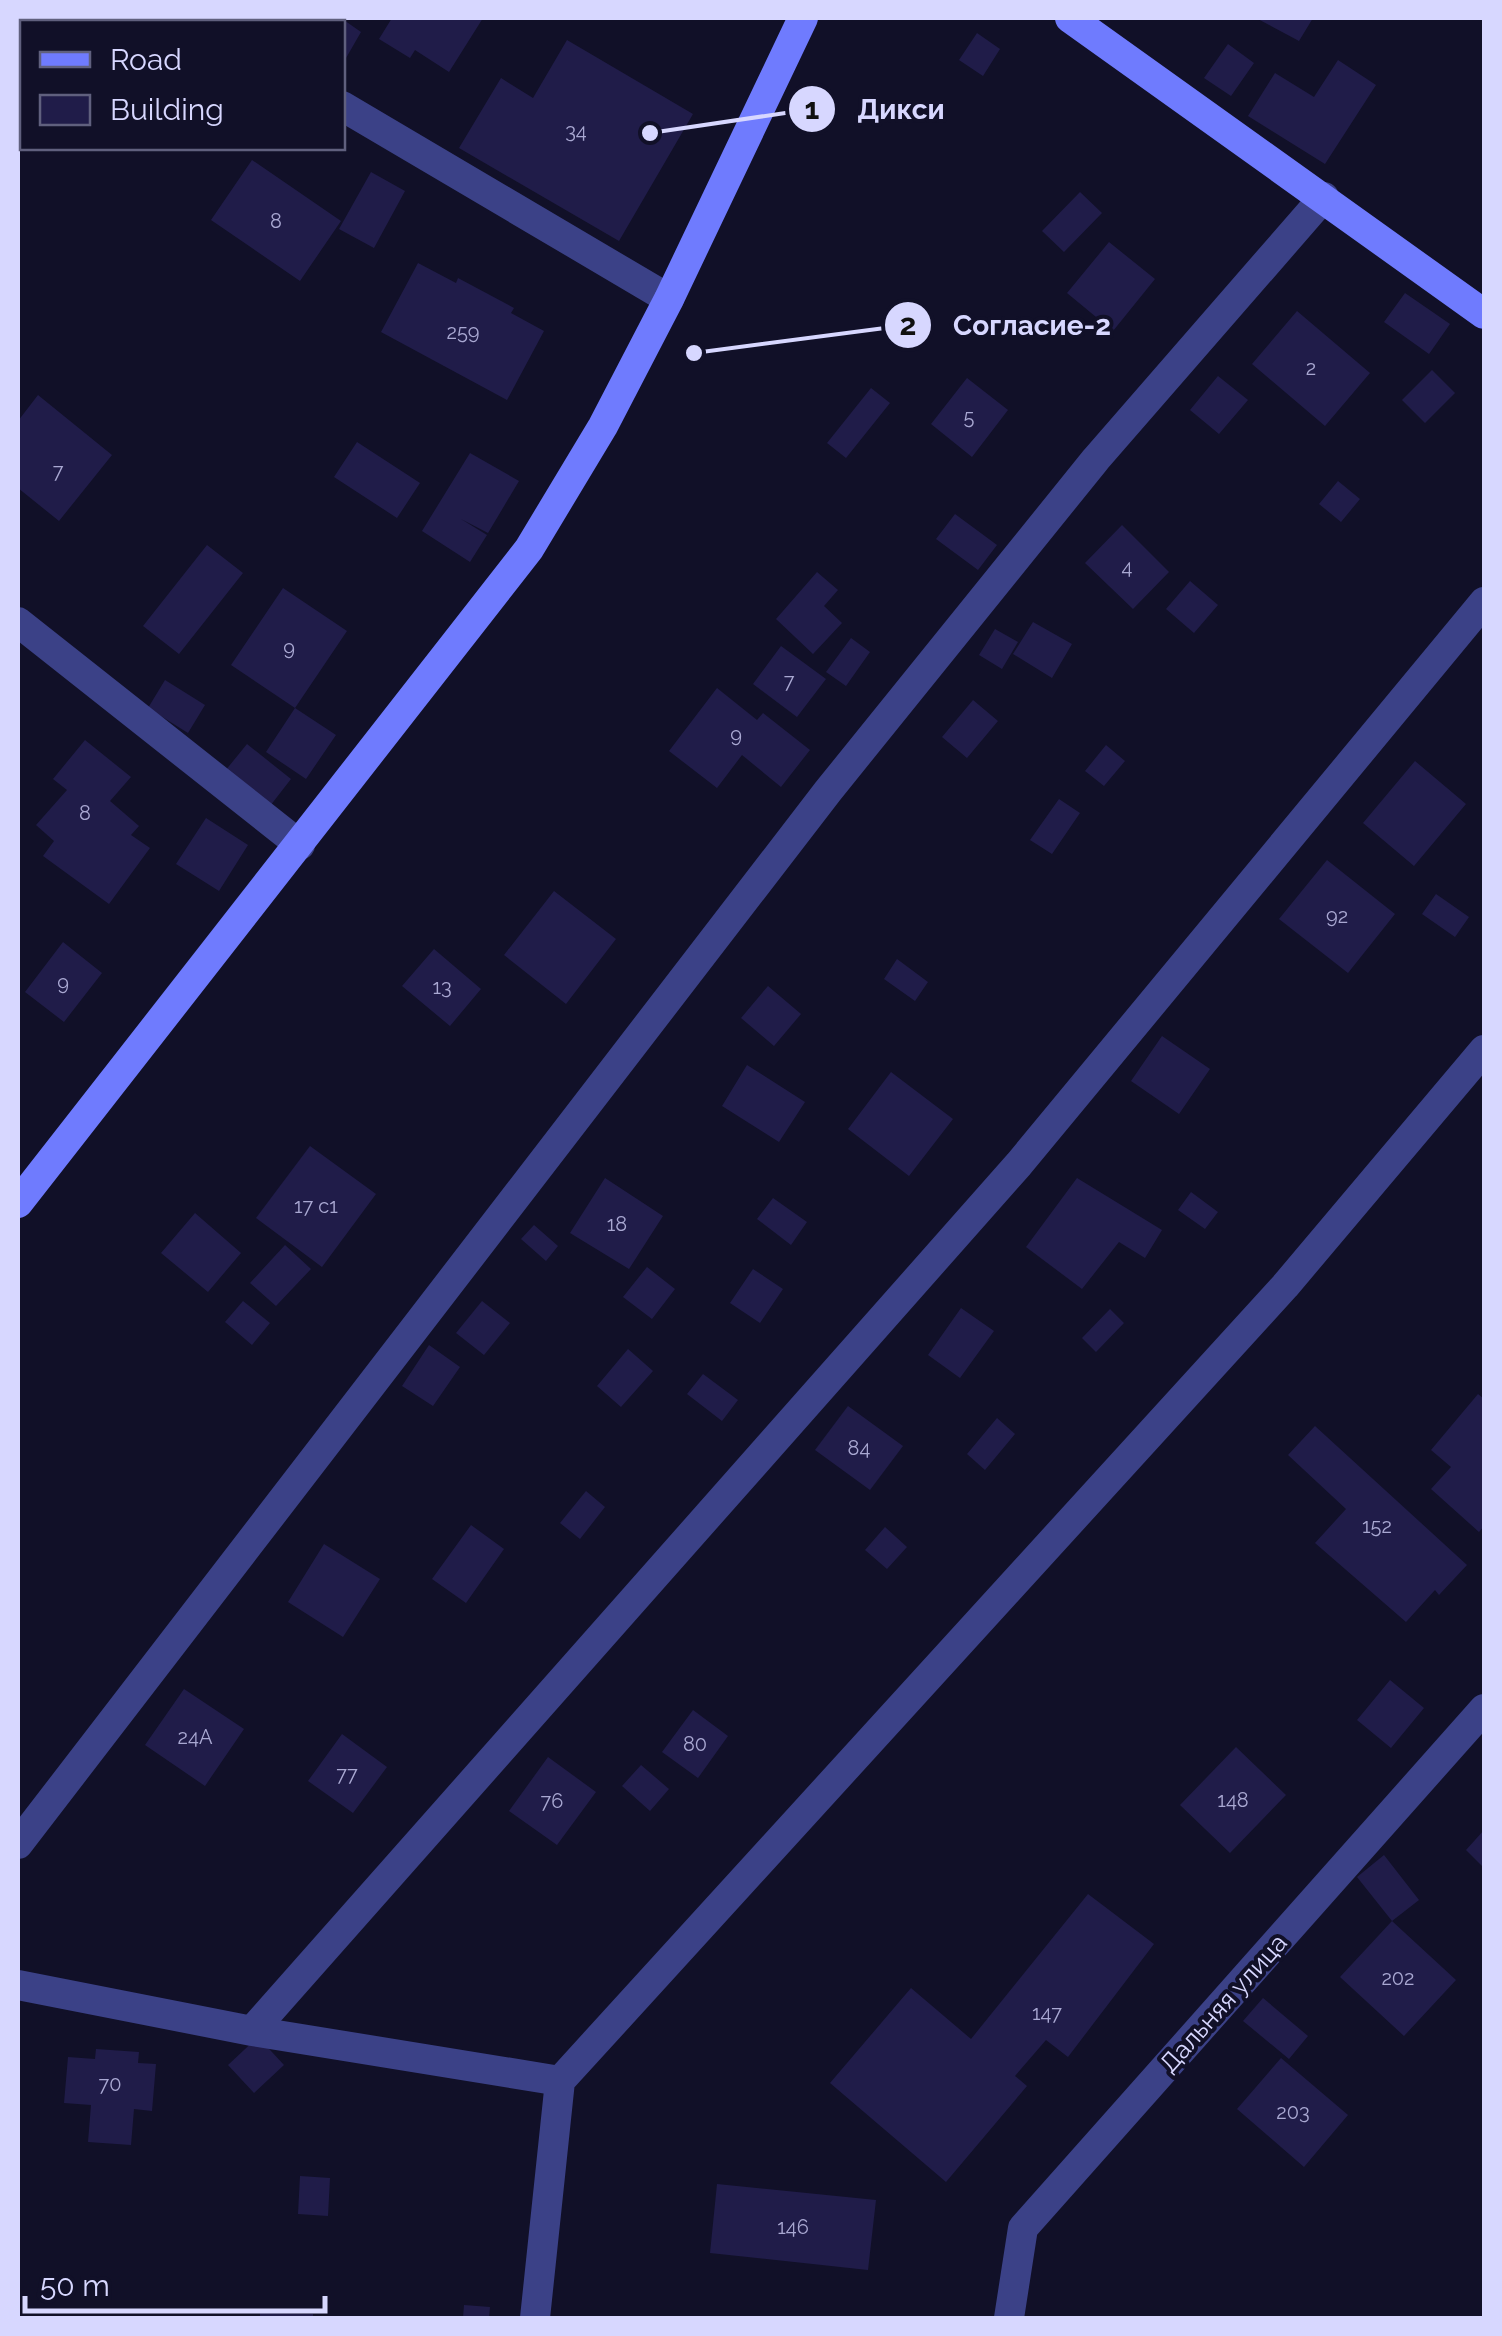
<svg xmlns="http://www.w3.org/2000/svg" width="1502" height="2336" font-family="Raleway,sans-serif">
<rect width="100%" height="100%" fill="#111028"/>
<path fill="#201c49" d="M 290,18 L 341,18 L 361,32 L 342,65 L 342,22 L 288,22 Z
M 392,18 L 483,18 L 449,72 L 415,50 L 410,58 L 379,39 Z
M 1256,18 L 1313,18 L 1299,41 Z
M 977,33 L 1000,49 L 983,76 L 959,60 Z
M 567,40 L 693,114 L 619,241 L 459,148 L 501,78 L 533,98 Z
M 1228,44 L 1254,63 L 1231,96 L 1204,78 Z
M 1338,60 L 1376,85 L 1325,164 L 1248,116 L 1275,73 L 1314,97 Z
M 252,160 L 341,221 L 300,281 L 211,220 Z
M 371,172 L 405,191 L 374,248 L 339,229 Z
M 1080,192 L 1102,213 L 1064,252 L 1042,231 Z
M 1109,242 L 1155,279 L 1113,331 L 1067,293 Z
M 418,263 L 456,283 L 458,278 L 514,308 L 511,313 L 544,331 L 507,400 L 381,332 Z
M 1405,293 L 1450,324 L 1429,354 L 1384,322 Z
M 1297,311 L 1370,373 L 1325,426 L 1252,364 Z
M 1432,370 L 1455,393 L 1425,423 L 1402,400 Z
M 1218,376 L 1248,400 L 1219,434 L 1190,410 Z
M 967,378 L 1008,410 L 972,457 L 931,424 Z
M 871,388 L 890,403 L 846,458 L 827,443 Z
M 38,395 L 112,455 L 59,521 L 18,488 L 18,421 Z
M 357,442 L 420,483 L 397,518 L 334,477 Z
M 470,453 L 519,481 L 488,533 L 461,519 L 487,535 L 470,562 L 422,531 Z
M 1338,481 L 1360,499 L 1341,522 L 1319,504 Z
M 955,514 L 997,545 L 978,570 L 936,539 Z
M 1122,525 L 1169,572 L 1133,609 L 1085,563 Z
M 207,545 L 243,573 L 179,654 L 143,626 Z
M 817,572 L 838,590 L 824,606 L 842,623 L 813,654 L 776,619 Z
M 1190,581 L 1218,605 L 1194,633 L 1166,609 Z
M 283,588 L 347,631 L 295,708 L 336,735 L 306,779 L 266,752 L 295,708 L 231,665 Z
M 1033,622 L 1072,644 L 1052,678 L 1013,654 Z
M 995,629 L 1018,642 L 1002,669 L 979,655 Z
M 851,638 L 870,652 L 846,686 L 826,672 Z
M 781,646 L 826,679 L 797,717 L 753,684 Z
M 165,680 L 205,705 L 188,733 L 148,708 Z
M 717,688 L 757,720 L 763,713 L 810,750 L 781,787 L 742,755 L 717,788 L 669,751 Z
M 973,700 L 998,721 L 967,758 L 942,737 Z
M 85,740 L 131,777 L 110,801 L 139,826 L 131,835 L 150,848 L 109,904 L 43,856 L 54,841 L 36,825 L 67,790 L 53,779 Z
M 247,744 L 291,779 L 270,806 L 225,771 Z
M 1106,745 L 1125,761 L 1104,786 L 1085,771 Z
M 1415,761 L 1466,804 L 1414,866 L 1363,823 Z
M 1059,799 L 1080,813 L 1052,854 L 1030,840 Z
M 206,818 L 248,845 L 219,891 L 176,864 Z
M 1327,860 L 1395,914 L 1348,973 L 1279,919 Z
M 554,891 L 616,939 L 566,1004 L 504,955 Z
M 1436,894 L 1469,917 L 1455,937 L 1422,914 Z
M 63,942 L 102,973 L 64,1022 L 25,992 Z
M 434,949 L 481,989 L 450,1026 L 402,986 Z
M 897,959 L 928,982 L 915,1001 L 884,979 Z
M 768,986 L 801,1014 L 774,1046 L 741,1018 Z
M 1162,1036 L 1210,1069 L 1179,1114 L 1131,1081 Z
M 747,1065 L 805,1102 L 779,1142 L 722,1106 Z
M 891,1072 L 953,1119 L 909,1176 L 848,1129 Z
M 310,1146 L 376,1194 L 322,1267 L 256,1218 Z
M 605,1178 L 663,1216 L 629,1269 L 570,1233 Z
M 1077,1178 L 1162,1230 L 1145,1258 L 1119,1242 L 1082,1289 L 1026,1247 Z
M 1191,1192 L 1218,1212 L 1205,1229 L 1178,1210 Z
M 773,1198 L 807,1222 L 791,1245 L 757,1219 Z
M 195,1213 L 241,1253 L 208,1292 L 161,1253 Z
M 534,1225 L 558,1246 L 546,1261 L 521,1239 Z
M 285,1245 L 311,1269 L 276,1306 L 250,1283 Z
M 647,1267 L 675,1289 L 652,1319 L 623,1297 Z
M 753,1269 L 783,1289 L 760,1323 L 730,1303 Z
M 243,1301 L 270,1323 L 252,1345 L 225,1322 Z
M 482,1301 L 510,1323 L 484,1355 L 456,1333 Z
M 961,1308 L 994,1331 L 960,1378 L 928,1355 Z
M 1110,1309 L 1124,1323 L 1096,1352 L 1082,1338 Z
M 429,1345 L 460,1367 L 433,1406 L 402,1386 Z
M 628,1349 L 653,1371 L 621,1407 L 597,1386 Z
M 703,1374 L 738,1400 L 722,1421 L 687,1394 Z
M 1478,1394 L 1484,1399 L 1484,1526 L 1479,1532 L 1431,1489 L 1451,1467 L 1431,1450 Z
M 848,1406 L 903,1446 L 870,1490 L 815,1450 Z
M 997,1418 L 1015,1434 L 985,1470 L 967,1454 Z
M 1315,1426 L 1467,1565 L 1439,1595 L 1435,1590 L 1406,1622 L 1315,1543 L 1346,1509 L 1288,1455 Z
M 586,1491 L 605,1507 L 580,1539 L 560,1523 Z
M 471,1525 L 504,1549 L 466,1603 L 432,1579 Z
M 885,1527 L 907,1547 L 887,1569 L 865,1550 Z
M 324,1544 L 380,1579 L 343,1637 L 288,1602 Z
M 1390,1680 L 1424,1708 L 1391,1748 L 1357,1720 Z
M 184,1689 L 244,1729 L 205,1786 L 145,1745 Z
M 693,1710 L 728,1736 L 698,1778 L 662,1752 Z
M 342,1734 L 387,1767 L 353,1813 L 308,1781 Z
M 1236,1747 L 1286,1795 L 1230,1853 L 1180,1805 Z
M 548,1757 L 596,1792 L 557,1845 L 509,1811 Z
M 641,1765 L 669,1789 L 650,1811 L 622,1786 Z
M 1484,1830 L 1484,1868 L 1466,1850 Z
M 1384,1855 L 1419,1900 L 1392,1921 L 1357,1877 Z
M 1088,1894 L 1154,1944 L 1068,2057 L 1046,2040 L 1015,2076 L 1027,2086 L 946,2182 L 830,2083 L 911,1988 L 971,2039 Z
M 1392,1921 L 1456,1980 L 1404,2036 L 1340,1977 Z
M 1263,1998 L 1308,2036 L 1289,2059 L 1243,2021 Z
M 258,2037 L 284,2065 L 254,2093 L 228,2065 Z
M 96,2049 L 139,2052 L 138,2063 L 156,2064 L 152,2111 L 134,2109 L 131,2145 L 88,2142 L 91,2105 L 64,2103 L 68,2057 L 95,2059 Z
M 1281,2058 L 1348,2115 L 1304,2167 L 1237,2109 Z
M 300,2176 L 330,2178 L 328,2216 L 298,2214 Z
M 717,2184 L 876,2200 L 868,2270 L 710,2253 Z
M 464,2305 L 490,2307 L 489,2318 L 463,2318 Z
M 260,2313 L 313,2314 L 313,2318 L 260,2318 Z"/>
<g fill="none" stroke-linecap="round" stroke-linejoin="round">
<path stroke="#3b4187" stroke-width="30" d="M 192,18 L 201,22
M 342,106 L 669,299
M 18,622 L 300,845
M 18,1844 L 828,791 L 1096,459 L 1324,197
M 18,1985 L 252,2031 L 560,2081
M 252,2031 L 1019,1164 L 1484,602
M 535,2318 L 560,2081 L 1285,1286 L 1484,1050
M 1009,2318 L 1023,2228 L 1484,1709"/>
<path stroke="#6f7bfe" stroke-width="30" d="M 1070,18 L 1484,314
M 18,1203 L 529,549 L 603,426 L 669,299 L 803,18"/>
</g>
<g text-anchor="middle" stroke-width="8" stroke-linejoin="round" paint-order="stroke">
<g font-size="20" fill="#a9a8d2">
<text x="576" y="138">34</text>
<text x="276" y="228">8</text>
<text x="463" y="339">259</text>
<text x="1311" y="375">2</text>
<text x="969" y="424">5</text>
<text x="58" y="478">7</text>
<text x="1127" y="574">4</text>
<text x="289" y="655">9</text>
<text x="789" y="688">7</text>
<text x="736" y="742">9</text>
<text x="85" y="820">8</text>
<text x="1337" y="923">92</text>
<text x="63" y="990">9</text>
<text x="442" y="994">13</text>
<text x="316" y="1213">17 с1</text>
<text x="617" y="1231">18</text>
<text x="859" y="1455">84</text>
<text x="1377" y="1533">152</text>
<text x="195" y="1744">24А</text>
<text x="695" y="1751">80</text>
<text x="347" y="1781">77</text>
<text x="1233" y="1807">148</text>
<text x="552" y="1808">76</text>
<text x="1398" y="1985">202</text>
<text x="1047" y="2020">147</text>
<text x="110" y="2091">70</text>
<text x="1293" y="2119">203</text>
<text x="793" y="2234">146</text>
</g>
<g font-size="25" fill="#d7d7ff" stroke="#111028">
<text transform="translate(1223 2003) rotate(-48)" y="9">Дальняя улица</text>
</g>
</g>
<path fill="none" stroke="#d7d7ff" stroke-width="4" d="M650 133L812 109M694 353L908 325"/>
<g fill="#d7d7ff" stroke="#111028" stroke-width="4">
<circle cx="650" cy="133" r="10"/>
<circle cx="694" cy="353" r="10"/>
<circle cx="812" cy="109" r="25"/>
<circle cx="908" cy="325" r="25"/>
</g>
<g font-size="30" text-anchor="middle" font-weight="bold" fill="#111">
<text x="812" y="119">1</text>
<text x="908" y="335">2</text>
</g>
<g font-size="28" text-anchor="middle" font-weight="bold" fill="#d7d7ff" stroke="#111028" stroke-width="8" stroke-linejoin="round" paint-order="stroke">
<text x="901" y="119">Дикси</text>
<text x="1032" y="335">Согласие-2</text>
</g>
<rect width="1502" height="2336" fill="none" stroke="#d7d7ff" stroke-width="40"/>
<rect x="20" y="20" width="325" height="130" fill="#111028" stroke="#60607e" stroke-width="2.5"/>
<rect x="40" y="52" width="50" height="15" fill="#6f7bfe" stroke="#60607e" stroke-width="2.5"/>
<text x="110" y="70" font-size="30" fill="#d7d7ff">Road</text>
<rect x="40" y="95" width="50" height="30" fill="#201c49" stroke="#60607e" stroke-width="2.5"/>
<text x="110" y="120" font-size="30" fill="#d7d7ff">Building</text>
<path d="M25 2296v15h300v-15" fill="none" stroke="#d7d7ff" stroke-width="5"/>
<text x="40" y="2296" font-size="30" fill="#d7d7ff" stroke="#111028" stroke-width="8" paint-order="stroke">50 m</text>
</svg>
